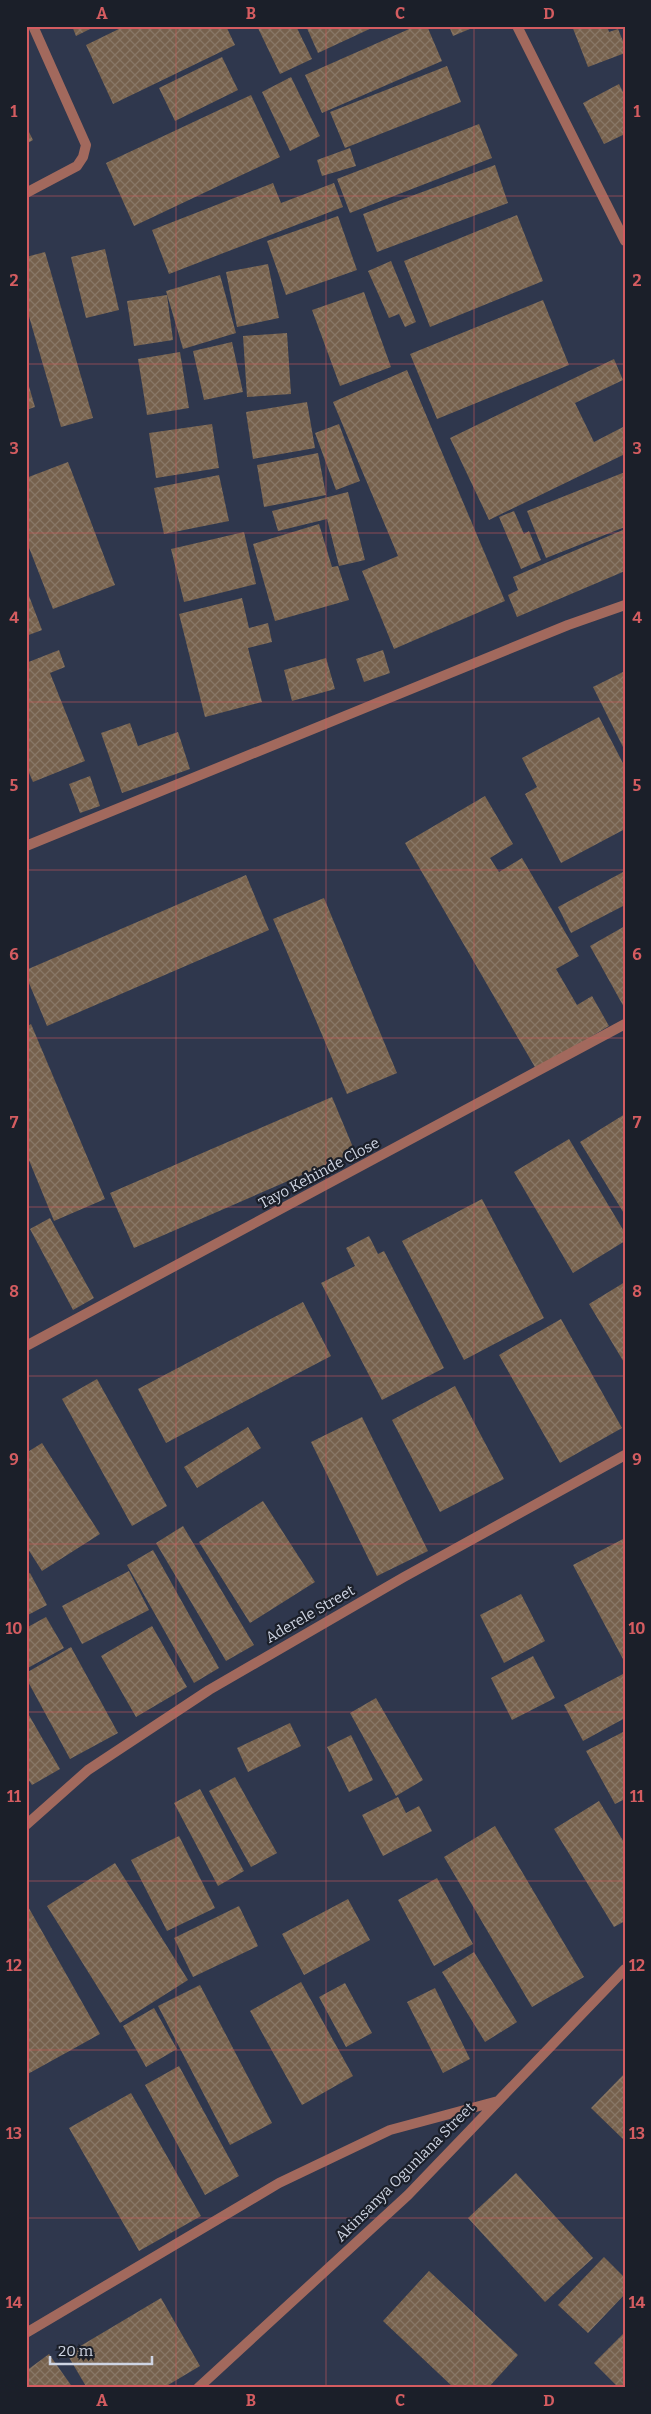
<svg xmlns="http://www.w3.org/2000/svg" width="651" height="2414" font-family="Bitter,serif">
<defs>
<pattern id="building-cross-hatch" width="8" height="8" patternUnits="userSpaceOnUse" patternTransform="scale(1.25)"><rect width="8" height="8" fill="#76614d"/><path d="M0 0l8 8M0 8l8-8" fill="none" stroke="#876"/></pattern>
</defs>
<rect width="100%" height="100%" fill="#2f374d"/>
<path fill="url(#building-cross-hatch)" d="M 72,26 L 96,26 L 76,36 Z
M 125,26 L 226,26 L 235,45 L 113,104 L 86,45 Z
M 257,26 L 296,26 L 312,59 L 280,74 Z
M 306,26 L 376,26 L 318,53 Z
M 416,26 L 427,26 L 442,61 L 322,113 L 305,75 Z
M 449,26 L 477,26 L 453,36 Z
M 572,26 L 607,26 L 609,32 L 618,29 L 625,46 L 625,53 L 588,67 Z
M 222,57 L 238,90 L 175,121 L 159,88 Z
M 447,66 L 461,102 L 345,148 L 330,112 Z
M 291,77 L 320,136 L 290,151 L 262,92 Z
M 619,84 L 625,96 L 625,134 L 604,144 L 583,103 Z
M 251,95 L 280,157 L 134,226 L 106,163 Z
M 479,124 L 492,158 L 350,213 L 337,179 Z
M 26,126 L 33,140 L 26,144 Z
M 350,148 L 356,166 L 322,176 L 317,160 Z
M 495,165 L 508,203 L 377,252 L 363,214 Z
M 273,183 L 281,203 L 334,183 L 343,207 L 169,274 L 152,230 Z
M 517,215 L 543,281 L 430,327 L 404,261 Z
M 338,216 L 357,270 L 286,295 L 267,241 Z
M 105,249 L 119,310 L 86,318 L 71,257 Z
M 45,252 L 93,418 L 61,427 L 26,306 L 26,257 Z
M 391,261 L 416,322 L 405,327 L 399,314 L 389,318 L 368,271 Z
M 268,264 L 279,318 L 237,327 L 226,272 Z
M 220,275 L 236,333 L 183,349 L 166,291 Z
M 364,292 L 391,367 L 340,386 L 312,310 Z
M 167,295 L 173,340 L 134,346 L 127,301 Z
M 543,300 L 569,365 L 437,419 L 410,354 Z
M 287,333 L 291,394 L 247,397 L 243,336 Z
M 232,342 L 243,392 L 204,400 L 193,351 Z
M 180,352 L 189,408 L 147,415 L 138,359 Z
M 614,359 L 623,380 L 575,403 L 594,442 L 625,426 L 625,454 L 489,520 L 450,438 Z
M 407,370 L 505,601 L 394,649 L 362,571 L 398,556 L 333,402 Z
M 26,376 L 35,407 L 26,410 Z
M 307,402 L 315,448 L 253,459 L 246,412 Z
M 212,424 L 219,468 L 156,478 L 149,433 Z
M 339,424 L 360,481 L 336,490 L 315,433 Z
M 318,453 L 326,495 L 264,507 L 257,465 Z
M 68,462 L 115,585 L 53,609 L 26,540 L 26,478 Z
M 625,472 L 625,527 L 546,558 L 527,511 Z
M 219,475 L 229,521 L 164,534 L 154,488 Z
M 348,492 L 365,560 L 339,566 L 327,519 L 278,531 L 272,511 Z
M 514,511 L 524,534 L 529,531 L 541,560 L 521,569 L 499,517 Z
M 319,524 L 332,567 L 338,566 L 349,600 L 275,621 L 253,544 Z
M 625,529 L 625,571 L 517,617 L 508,595 L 518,590 L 513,577 Z
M 244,532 L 256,584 L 184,602 L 171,549 Z
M 29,596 L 42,630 L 26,636 L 26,597 Z
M 242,598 L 249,628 L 268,623 L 272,642 L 248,648 L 262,702 L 205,717 L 179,614 Z
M 59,650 L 65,667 L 50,673 L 85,761 L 33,782 L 26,766 L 26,663 Z
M 383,650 L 390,673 L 364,682 L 356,659 Z
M 326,658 L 335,689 L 292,701 L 284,670 Z
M 625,671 L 625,751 L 593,687 Z
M 599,717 L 625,767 L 625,829 L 561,863 L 525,794 L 537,787 L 522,758 Z
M 130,723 L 138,746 L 178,732 L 190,769 L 122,793 L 101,733 Z
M 90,776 L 100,806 L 80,813 L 69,784 Z
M 485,796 L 513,844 L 490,858 L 499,872 L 522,858 L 579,956 L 556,969 L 577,1005 L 592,996 L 609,1026 L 536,1069 L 405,843 Z
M 625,871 L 625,905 L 571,933 L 558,907 Z
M 246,875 L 269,930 L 47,1026 L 26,976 L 26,970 Z
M 324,898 L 397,1073 L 347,1094 L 273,919 Z
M 625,926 L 625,1009 L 590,946 Z
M 31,1024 L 105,1199 L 54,1221 L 26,1153 L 26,1027 Z
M 332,1097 L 355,1152 L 134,1248 L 110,1193 Z
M 625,1114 L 625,1215 L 580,1142 Z
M 569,1139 L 625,1233 L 625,1241 L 573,1273 L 514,1172 Z
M 482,1199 L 544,1318 L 464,1360 L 402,1241 Z
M 50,1218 L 94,1298 L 73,1310 L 30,1229 Z
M 369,1236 L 378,1254 L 384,1251 L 444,1368 L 382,1400 L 321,1283 L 355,1266 L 346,1248 Z
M 625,1282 L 625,1364 L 589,1304 Z
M 303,1302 L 331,1356 L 166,1443 L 138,1389 Z
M 561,1319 L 622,1428 L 560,1463 L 499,1355 Z
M 97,1379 L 167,1506 L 132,1526 L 62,1399 Z
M 455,1386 L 504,1479 L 440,1512 L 392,1420 Z
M 362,1417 L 428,1551 L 377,1576 L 311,1442 Z
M 248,1427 L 261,1448 L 197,1488 L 184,1467 Z
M 42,1443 L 100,1534 L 42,1571 L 26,1546 L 26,1453 Z
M 263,1501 L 315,1582 L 250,1623 L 199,1542 Z
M 183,1526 L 254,1645 L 226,1661 L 156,1543 Z
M 625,1538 L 625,1663 L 573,1565 Z
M 153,1550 L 219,1668 L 194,1683 L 127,1565 Z
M 129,1571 L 149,1610 L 82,1644 L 62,1606 Z
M 30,1573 L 47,1605 L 26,1616 L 26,1575 Z
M 521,1594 L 545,1641 L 504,1663 L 480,1615 Z
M 46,1617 L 64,1648 L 26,1669 L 26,1628 Z
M 152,1626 L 187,1687 L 136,1717 L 101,1656 Z
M 71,1647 L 118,1733 L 70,1759 L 26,1678 L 26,1673 Z
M 533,1656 L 555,1698 L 512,1720 L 491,1678 Z
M 623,1674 L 625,1718 L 583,1741 L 564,1705 Z
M 376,1698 L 423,1780 L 396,1796 L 350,1713 Z
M 26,1710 L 60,1769 L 32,1785 L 26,1776 Z
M 290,1723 L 301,1746 L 248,1772 L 237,1748 Z
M 625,1731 L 625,1799 L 615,1804 L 586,1751 Z
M 351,1735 L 373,1780 L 349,1792 L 327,1747 Z
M 235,1777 L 277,1853 L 251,1867 L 209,1791 Z
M 200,1789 L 244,1871 L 218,1886 L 174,1803 Z
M 398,1797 L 406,1813 L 419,1806 L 432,1831 L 383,1856 L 362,1815 Z
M 599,1801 L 625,1844 L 625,1921 L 614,1927 L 554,1829 Z
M 495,1826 L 584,1977 L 532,2007 L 444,1857 Z
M 179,1836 L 215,1908 L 167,1931 L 131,1860 Z
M 115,1863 L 188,1980 L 120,2023 L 47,1906 Z
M 437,1878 L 473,1944 L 434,1966 L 398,1900 Z
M 348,1899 L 370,1940 L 304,1975 L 282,1934 Z
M 26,1903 L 100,2034 L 26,2075 Z
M 239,1906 L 258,1946 L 193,1977 L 174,1938 Z
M 474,1952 L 517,2022 L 485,2042 L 442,1972 Z
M 301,1982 L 353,2076 L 302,2105 L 250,2011 Z
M 345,1983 L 372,2033 L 346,2047 L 319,1997 Z
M 200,1985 L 272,2123 L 230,2145 L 158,2006 Z
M 435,1988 L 470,2059 L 443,2073 L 407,2002 Z
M 154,2008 L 177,2049 L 146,2067 L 123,2026 Z
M 179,2066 L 239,2176 L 205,2195 L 145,2085 Z
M 625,2073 L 625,2141 L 591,2108 Z
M 131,2093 L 201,2216 L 139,2251 L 69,2128 Z
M 516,2173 L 593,2258 L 545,2302 L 468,2218 Z
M 604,2257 L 625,2278 L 625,2294 L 588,2333 L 558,2305 Z
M 429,2271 L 518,2355 L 488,2388 L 454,2388 L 383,2321 Z
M 161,2298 L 200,2366 L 163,2388 L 87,2388 L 67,2354 Z
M 625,2332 L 625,2388 L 619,2388 L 594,2363 Z
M 49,2354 L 73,2388 L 26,2388 L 26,2371 Z"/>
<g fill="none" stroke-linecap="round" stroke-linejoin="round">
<path stroke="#a2695d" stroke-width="10" d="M 517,26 L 625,241
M 26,193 L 77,166 L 83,157 L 86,145 L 33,26
M 26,846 L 568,625 L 625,605
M 26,1346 L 625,1024
M 26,1825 L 88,1770 L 209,1690 L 404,1577 L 625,1455
M 26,2333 L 279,2183 L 390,2130 L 498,2101
M 198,2388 L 408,2195 L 625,1969"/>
</g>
<path fill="none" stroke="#d45c60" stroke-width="1" stroke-opacity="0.55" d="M 176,26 L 176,2388M 326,26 L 326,2388M 474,26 L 474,2388M 26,196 L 625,196M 26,364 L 625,364M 26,533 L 625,533M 26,702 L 625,702M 26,870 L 625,870M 26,1038 L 625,1038M 26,1207 L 625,1207M 26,1376 L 625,1376M 26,1544 L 625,1544M 26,1712 L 625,1712M 26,1881 L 625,1881M 26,2050 L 625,2050M 26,2218 L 625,2218"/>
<g text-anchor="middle" stroke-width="4.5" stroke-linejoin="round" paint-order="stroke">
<g font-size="15" fill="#ced4e2" stroke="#1b1f29">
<text transform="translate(319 1173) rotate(-28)" y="5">Tayo Kehinde Close</text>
<text transform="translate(310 1614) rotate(-30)" y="5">Aderele Street</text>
<text transform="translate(405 2172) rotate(-45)" y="5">Akinsanya Ogunlana Street</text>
</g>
</g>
<rect width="651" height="2414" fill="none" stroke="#1b1f29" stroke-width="55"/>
<path d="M50 2356v8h102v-8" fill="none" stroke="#ced4e2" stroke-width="2.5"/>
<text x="58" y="2356" font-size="15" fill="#ced4e2" stroke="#1b1f29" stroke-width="4" paint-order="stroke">20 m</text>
<rect x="28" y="28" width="596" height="2358" fill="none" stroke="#d45c60" stroke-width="2"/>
<g font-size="16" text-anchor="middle" font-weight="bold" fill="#d45c60">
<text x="102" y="19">A</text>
<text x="251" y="19">B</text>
<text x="400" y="19">C</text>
<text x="549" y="19">D</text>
<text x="14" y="117">1</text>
<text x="637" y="117">1</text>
<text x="14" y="286">2</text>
<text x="637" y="286">2</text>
<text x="14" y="454">3</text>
<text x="637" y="454">3</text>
<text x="14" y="623">4</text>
<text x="637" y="623">4</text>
<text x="14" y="791">5</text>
<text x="637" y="791">5</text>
<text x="14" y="960">6</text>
<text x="637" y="960">6</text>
<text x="14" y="1128">7</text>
<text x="637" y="1128">7</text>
<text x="14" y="1297">8</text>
<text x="637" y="1297">8</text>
<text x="14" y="1465">9</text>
<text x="637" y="1465">9</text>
<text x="14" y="1634">10</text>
<text x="637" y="1634">10</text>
<text x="14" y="1802">11</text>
<text x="637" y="1802">11</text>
<text x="14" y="1971">12</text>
<text x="637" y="1971">12</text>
<text x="14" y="2139">13</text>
<text x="637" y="2139">13</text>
<text x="14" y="2308">14</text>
<text x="637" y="2308">14</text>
<text x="102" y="2406">A</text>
<text x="251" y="2406">B</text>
<text x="400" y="2406">C</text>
<text x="549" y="2406">D</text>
</g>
</svg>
